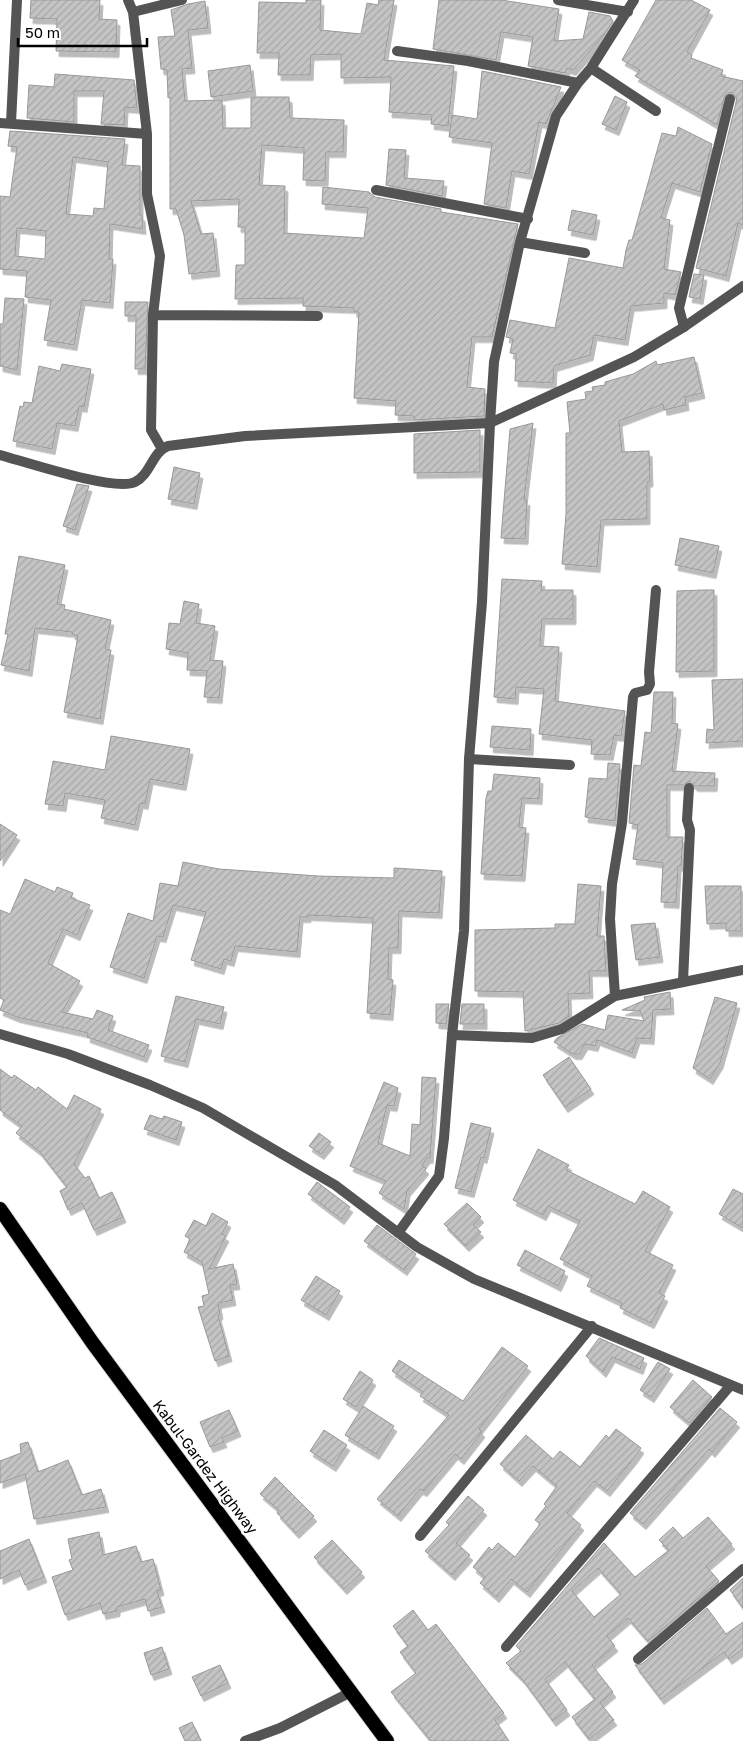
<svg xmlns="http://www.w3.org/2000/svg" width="743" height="1741" font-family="'Golos Text',sans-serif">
<defs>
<pattern id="building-hatch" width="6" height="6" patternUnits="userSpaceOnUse" patternTransform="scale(1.25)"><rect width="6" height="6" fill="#c4c4c4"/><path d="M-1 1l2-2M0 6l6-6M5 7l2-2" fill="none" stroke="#a7a7a7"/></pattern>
<filter id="shadow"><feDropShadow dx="3" dy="5.5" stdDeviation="0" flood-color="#0004"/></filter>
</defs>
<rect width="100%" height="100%" fill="#fff"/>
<path fill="url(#building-hatch)" stroke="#989898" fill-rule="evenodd" filter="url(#shadow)" d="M 31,0 L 100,0 L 99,19 L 117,20 L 116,52 L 56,51 L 57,19 L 30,18 Z
M 306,0 L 321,0 L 320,30 L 361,34 L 367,3 L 378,5 L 379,0 L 394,0 L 384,60 L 454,66 L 448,126 L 431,124 L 432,115 L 389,112 L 391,77 L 341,78 L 341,54 L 311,55 L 310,75 L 278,75 L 279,53 L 257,53 L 259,2 L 306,3 Z
M 439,0 L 501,0 L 559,9 L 554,41 L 583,39 L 589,12 L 610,16 L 613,21 L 604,35 L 573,70 L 567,68 L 565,73 L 528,66 L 533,37 L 501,32 L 496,60 L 433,49 Z
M 656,0 L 691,0 L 710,10 L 687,52 L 692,55 L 691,58 L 723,70 L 721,76 L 743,81 L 743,225 L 738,223 L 726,276 L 696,268 L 737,98 L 731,92 L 725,95 L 717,125 L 635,76 L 640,70 L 622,60 Z
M 205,1 L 208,28 L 188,30 L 192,68 L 182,69 L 185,101 L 222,100 L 223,128 L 251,128 L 251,97 L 289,97 L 290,118 L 344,120 L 343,152 L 326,152 L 325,181 L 303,180 L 304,148 L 262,145 L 259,185 L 285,186 L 284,233 L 364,238 L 368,208 L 322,204 L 323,187 L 369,192 L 375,197 L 441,209 L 441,212 L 518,224 L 492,337 L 472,337 L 467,387 L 485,389 L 484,416 L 414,420 L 414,416 L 395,415 L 396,401 L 354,398 L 359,312 L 354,312 L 354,308 L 303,306 L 303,298 L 235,299 L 236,265 L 245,265 L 245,227 L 238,227 L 239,199 L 191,201 L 201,234 L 213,233 L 217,271 L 189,274 L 184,235 L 176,209 L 170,209 L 170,97 L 168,98 L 167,70 L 161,69 L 158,37 L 175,36 L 171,10 L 188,4 Z
M 250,65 L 253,91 L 211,97 L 208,71 Z
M 482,71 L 561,87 L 546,124 L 539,122 L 529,174 L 512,171 L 506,208 L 484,204 L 492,143 L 449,137 L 452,115 L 477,119 Z
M 55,74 L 134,80 L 137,108 L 125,107 L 124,125 L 101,124 L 104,91 L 74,91 L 74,122 L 27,118 L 29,85 L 54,87 Z
M 615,96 L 627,102 L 616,130 L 602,124 Z
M 678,127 L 712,144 L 700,192 L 672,183 L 661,218 L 670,220 L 664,269 L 681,272 L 675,295 L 664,293 L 664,303 L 631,306 L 625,340 L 594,335 L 590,355 L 554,366 L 553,383 L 515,381 L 516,354 L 510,353 L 513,339 L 506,337 L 510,320 L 555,328 L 569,258 L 623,268 L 626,250 L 629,240 L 632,240 L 662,133 L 676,136 Z
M 10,131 L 125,139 L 122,165 L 140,166 L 140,215 L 142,216 L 143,229 L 110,224 L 109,259 L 113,259 L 110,303 L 82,300 L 74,345 L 44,340 L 51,300 L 25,297 L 27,271 L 0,269 L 0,196 L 10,197 L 17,147 L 8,146 ZM 73,157 L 108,162 L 104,209 L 94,208 L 93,216 L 66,214 ZM 17,228 L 46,231 L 45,259 L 15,256 Z
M 389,149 L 406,150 L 404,178 L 444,181 L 442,196 L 386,185 Z
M 572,210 L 597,215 L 593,235 L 568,230 Z
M 694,274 L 704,275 L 700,299 L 689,297 Z
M 5,298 L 24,299 L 17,370 L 0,366 L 0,324 L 3,324 Z
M 125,302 L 148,302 L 145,369 L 135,369 L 136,316 L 125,316 Z
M 694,357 L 702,393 L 685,397 L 686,405 L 664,410 L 663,404 L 619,421 L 622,452 L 649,451 L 650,481 L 647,482 L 647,519 L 601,520 L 597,567 L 562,564 L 566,514 L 566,433 L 570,433 L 567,402 L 586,399 L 585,392 L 593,391 L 592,387 L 605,385 L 605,382 L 633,374 L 656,361 L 657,365 Z
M 62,364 L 91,369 L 84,407 L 79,406 L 75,426 L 57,423 L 52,449 L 13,441 L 20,406 L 23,407 L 24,402 L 32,403 L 39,366 L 60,371 Z
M 533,423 L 524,500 L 527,500 L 525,539 L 501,538 L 510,429 Z
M 480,430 L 480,472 L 414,473 L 414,434 Z
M 174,467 L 200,473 L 194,504 L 168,499 Z
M 77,484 L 89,486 L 75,530 L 63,526 Z
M 680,538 L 719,546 L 713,573 L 675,565 Z
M 19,556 L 65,565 L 57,604 L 65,605 L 64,609 L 111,620 L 105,649 L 111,650 L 100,719 L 64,712 L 78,636 L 72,634 L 72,632 L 35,628 L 29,671 L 1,665 L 8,634 L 5,634 Z
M 502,579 L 542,581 L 541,590 L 573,590 L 573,619 L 542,619 L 540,646 L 559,647 L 555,701 L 625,711 L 621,736 L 614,735 L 610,755 L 591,754 L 592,740 L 539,734 L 544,689 L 516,687 L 515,699 L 494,697 Z
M 702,590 L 714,590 L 714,671 L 676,672 L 677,591 Z
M 184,601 L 199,604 L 196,623 L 215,626 L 210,660 L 223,661 L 219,698 L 204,697 L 207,671 L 187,670 L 188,653 L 166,649 L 169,623 L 180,624 Z
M 743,679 L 743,741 L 706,743 L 707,729 L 714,730 L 712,680 Z
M 654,692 L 673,692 L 672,723 L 678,724 L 672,771 L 715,773 L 714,786 L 695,786 L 689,781 L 683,785 L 667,785 L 667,837 L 683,837 L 681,866 L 678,866 L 676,903 L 661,902 L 663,863 L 633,859 L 638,825 L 629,823 L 634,765 L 641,766 L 645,732 L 651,733 Z
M 492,726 L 531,729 L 530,750 L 490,747 Z
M 111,736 L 190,749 L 183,785 L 150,779 L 145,804 L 140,803 L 135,825 L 101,818 L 105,800 L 65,793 L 63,806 L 45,804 L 53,761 L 105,770 Z
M 608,763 L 620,764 L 615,821 L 585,817 L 589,778 L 607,779 Z
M 494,774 L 540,778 L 539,799 L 522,798 L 519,827 L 526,828 L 522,876 L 481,874 L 486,798 L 488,791 L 492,791 Z
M 0,824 L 17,835 L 0,861 Z
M 183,862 L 219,869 L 318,876 L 394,878 L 394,868 L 442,871 L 439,913 L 399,911 L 398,948 L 389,948 L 388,979 L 393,980 L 390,1015 L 367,1013 L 373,918 L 308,915 L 308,917 L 300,917 L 297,952 L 235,946 L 231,961 L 224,959 L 221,969 L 191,960 L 206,912 L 173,905 L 163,937 L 157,936 L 144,978 L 110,967 L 128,913 L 153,921 L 160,883 L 178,886 Z
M 25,879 L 55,892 L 57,887 L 73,893 L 71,898 L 90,905 L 77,935 L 63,929 L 48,963 L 80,981 L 62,1012 L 93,1019 L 97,1010 L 113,1016 L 108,1030 L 149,1045 L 144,1057 L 87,1037 L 88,1033 L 17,1017 L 0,1010 L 4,1000 L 0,998 L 0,910 L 10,914 Z
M 578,884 L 601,886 L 597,936 L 604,936 L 606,971 L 589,971 L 590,993 L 568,994 L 569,1016 L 559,1023 L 525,1031 L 523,992 L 475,991 L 475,930 L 555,928 L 555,924 L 575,924 Z
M 705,886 L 741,886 L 741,931 L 726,931 L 726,923 L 707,924 Z
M 655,923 L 660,957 L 636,960 L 631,925 Z
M 670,992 L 671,1009 L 653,1010 L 651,1039 L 637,1038 L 632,1053 L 597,1040 L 595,1046 L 585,1044 L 579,1054 L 573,1054 L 554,1042 L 557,1038 L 582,1024 L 605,1030 L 608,1015 L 644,1021 L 640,1011 L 622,1010 L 645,1000 L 644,997 Z
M 176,996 L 224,1007 L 220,1024 L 196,1019 L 185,1062 L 161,1056 Z
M 715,997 L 737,1003 L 720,1063 L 710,1079 L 693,1068 Z
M 436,1004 L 449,1004 L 446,1024 L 436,1023 Z
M 462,1004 L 484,1004 L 484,1024 L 460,1024 Z
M 569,1057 L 591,1089 L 565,1107 L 543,1075 Z
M 0,1069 L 12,1078 L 14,1075 L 36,1090 L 38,1087 L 67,1109 L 74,1095 L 101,1109 L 74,1164 L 85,1178 L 89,1176 L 99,1198 L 112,1192 L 123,1217 L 94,1230 L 82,1203 L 68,1210 L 60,1191 L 67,1187 L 39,1151 L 16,1133 L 22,1126 L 0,1110 Z
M 422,1077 L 436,1078 L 430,1158 L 427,1158 L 422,1165 L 426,1169 L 407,1191 L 404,1209 L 379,1193 L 386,1181 L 350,1166 L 384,1082 L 398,1088 L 394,1106 L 387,1105 L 378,1143 L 410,1156 L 412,1124 L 420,1125 Z
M 150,1115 L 162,1119 L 164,1116 L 182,1122 L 176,1140 L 144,1129 Z
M 471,1123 L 491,1128 L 484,1158 L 481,1157 L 471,1192 L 455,1188 Z
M 319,1133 L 331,1142 L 321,1154 L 309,1146 Z
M 538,1149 L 569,1165 L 566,1170 L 635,1204 L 643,1191 L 670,1207 L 645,1251 L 673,1265 L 659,1293 L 665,1296 L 651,1323 L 620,1308 L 622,1303 L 587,1286 L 592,1276 L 560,1259 L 580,1221 L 548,1206 L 543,1215 L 513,1200 Z
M 317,1182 L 350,1207 L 341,1219 L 308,1194 Z
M 733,1189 L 743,1194 L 743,1228 L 719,1214 Z
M 467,1203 L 481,1217 L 473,1225 L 481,1232 L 466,1246 L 444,1224 Z
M 212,1213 L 228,1222 L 222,1234 L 226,1236 L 209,1269 L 233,1264 L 237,1284 L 230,1285 L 233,1300 L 218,1303 L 220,1314 L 218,1315 L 229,1356 L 215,1361 L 198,1307 L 204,1306 L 202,1296 L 209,1294 L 202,1262 L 184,1252 L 190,1239 L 185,1236 L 194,1220 L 206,1226 Z
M 377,1225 L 416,1254 L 404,1270 L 364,1241 Z
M 525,1250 L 565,1271 L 558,1286 L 517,1265 Z
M 316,1276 L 340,1291 L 326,1315 L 301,1300 Z
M 599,1338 L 644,1358 L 640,1369 L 612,1357 L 603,1372 L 586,1356 Z
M 502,1347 L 528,1366 L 479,1429 L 482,1432 L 461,1459 L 455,1454 L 424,1491 L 420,1489 L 398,1516 L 377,1499 L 449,1415 L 420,1396 L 423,1392 L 392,1371 L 399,1360 L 463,1401 Z
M 658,1362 L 670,1369 L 651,1397 L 640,1390 Z
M 360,1371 L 373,1380 L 356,1407 L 343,1399 Z
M 693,1380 L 712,1397 L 689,1423 L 670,1407 Z
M 363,1406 L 394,1426 L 376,1454 L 345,1435 Z
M 720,1408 L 737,1422 L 712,1452 L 709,1449 L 643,1524 L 630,1513 Z
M 229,1410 L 238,1431 L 222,1438 L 224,1442 L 210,1447 L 200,1422 Z
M 616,1429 L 641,1448 L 634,1458 L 607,1491 L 594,1481 L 567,1513 L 581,1525 L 527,1592 L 511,1579 L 496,1597 L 480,1583 L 485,1577 L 473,1567 L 489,1547 L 492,1550 L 498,1543 L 515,1557 L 540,1524 L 535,1520 L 546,1506 L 544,1504 L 557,1486 L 533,1466 L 519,1481 L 500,1464 L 526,1435 L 553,1459 L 560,1451 L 580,1467 L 606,1435 L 609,1438 Z
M 324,1430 L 347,1445 L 333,1466 L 310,1451 Z
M 28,1442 L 38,1472 L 68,1460 L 82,1495 L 101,1489 L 106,1507 L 34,1519 L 25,1474 L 0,1483 L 0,1461 L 21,1453 L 20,1444 Z
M 275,1477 L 314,1516 L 296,1533 L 277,1513 L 279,1510 L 260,1494 Z
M 468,1496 L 484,1510 L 456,1543 L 470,1555 L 452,1575 L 425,1551 L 449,1525 L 446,1522 Z
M 708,1517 L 732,1544 L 706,1566 L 719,1581 L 648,1641 L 628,1618 L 607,1636 L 615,1646 L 592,1665 L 613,1692 L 600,1703 L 614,1720 L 589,1739 L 572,1717 L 595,1699 L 565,1662 L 545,1679 L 567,1710 L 553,1721 L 523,1680 L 506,1663 L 521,1651 L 516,1646 L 604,1543 L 635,1577 L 669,1550 L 659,1540 L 673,1527 L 683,1538 ZM 598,1568 L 621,1594 L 594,1617 L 572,1591 Z
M 99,1532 L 103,1555 L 136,1546 L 141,1562 L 153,1559 L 161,1590 L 157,1591 L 162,1607 L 148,1611 L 145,1599 L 117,1607 L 117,1611 L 103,1614 L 100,1603 L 65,1615 L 52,1577 L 73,1570 L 69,1560 L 72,1559 L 68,1539 Z
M 29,1539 L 44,1577 L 25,1585 L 19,1570 L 0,1579 L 0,1551 Z
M 332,1540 L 362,1572 L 344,1589 L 314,1557 Z
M 743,1578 L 743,1608 L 730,1590 Z
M 707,1608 L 726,1634 L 743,1622 L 743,1649 L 729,1659 L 724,1652 L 661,1699 L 635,1665 L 642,1664 Z
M 413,1610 L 428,1630 L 436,1624 L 504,1713 L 495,1720 L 509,1741 L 431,1741 L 391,1692 L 416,1673 L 400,1652 L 408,1646 L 393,1626 Z
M 162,1647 L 169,1669 L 151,1675 L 144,1653 Z
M 220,1665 L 228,1683 L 201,1696 L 192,1677 Z
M 192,1722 L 201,1741 L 185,1741 L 179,1728 Z"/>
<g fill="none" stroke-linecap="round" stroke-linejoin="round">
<defs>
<path id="trunk" d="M 0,1209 L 92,1342 L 387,1741"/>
</defs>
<use href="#trunk" stroke="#dbdbdb" stroke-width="16"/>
<path stroke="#545454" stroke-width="10" d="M 128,0 L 133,12 L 147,134 L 147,194 L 160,256 L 153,315 L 151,430 L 162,449
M 558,0 L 628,12
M 133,12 L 182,0
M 397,51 L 468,61 L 578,83
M 591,68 L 656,111
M 0,123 L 147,134
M 11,123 L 17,0
M 376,190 L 528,219
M 520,242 L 585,253
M 153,315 L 318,316
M 684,327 L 679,308 L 730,99
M 0,455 C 26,462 115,492 135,482 C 151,474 152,452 168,446 L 245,436 L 490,423 L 494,362 L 520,242 L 556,116 L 578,83 L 591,68 L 634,0
M 469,759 L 570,765
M 683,981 L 690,830 L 687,820 L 689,788
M 615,996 L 610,919 L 612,884 L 622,823 L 633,697 L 635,693 L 647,690 L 650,684 L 649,672 L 656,590
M 452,1035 L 532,1038 L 562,1029 L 615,996 L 743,970
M 420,1536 L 592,1326
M 506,1647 L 730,1386
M 638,1659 L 743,1569"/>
<path stroke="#545454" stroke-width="10" d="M 0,1034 L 68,1054 L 150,1085 L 203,1108 L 335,1185 L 417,1247 L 474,1279 L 743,1390
M 398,1233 L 439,1176 L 444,1138 L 452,1035 L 464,931 L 469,759 L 482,602 L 490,423 L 634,357 L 684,327 L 743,286
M 245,1741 L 280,1728 L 351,1692"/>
<use href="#trunk" stroke="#000" stroke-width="14"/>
</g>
<g text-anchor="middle" stroke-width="5" stroke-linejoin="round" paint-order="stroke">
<g font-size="15" fill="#000" stroke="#fff">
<text transform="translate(205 1467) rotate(53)" y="5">Kabul-Gardez Highway</text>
</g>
</g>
<path d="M18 38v8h129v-8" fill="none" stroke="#000000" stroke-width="2.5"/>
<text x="25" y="38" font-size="15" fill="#000000" stroke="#ffffff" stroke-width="4" paint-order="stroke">50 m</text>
</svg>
